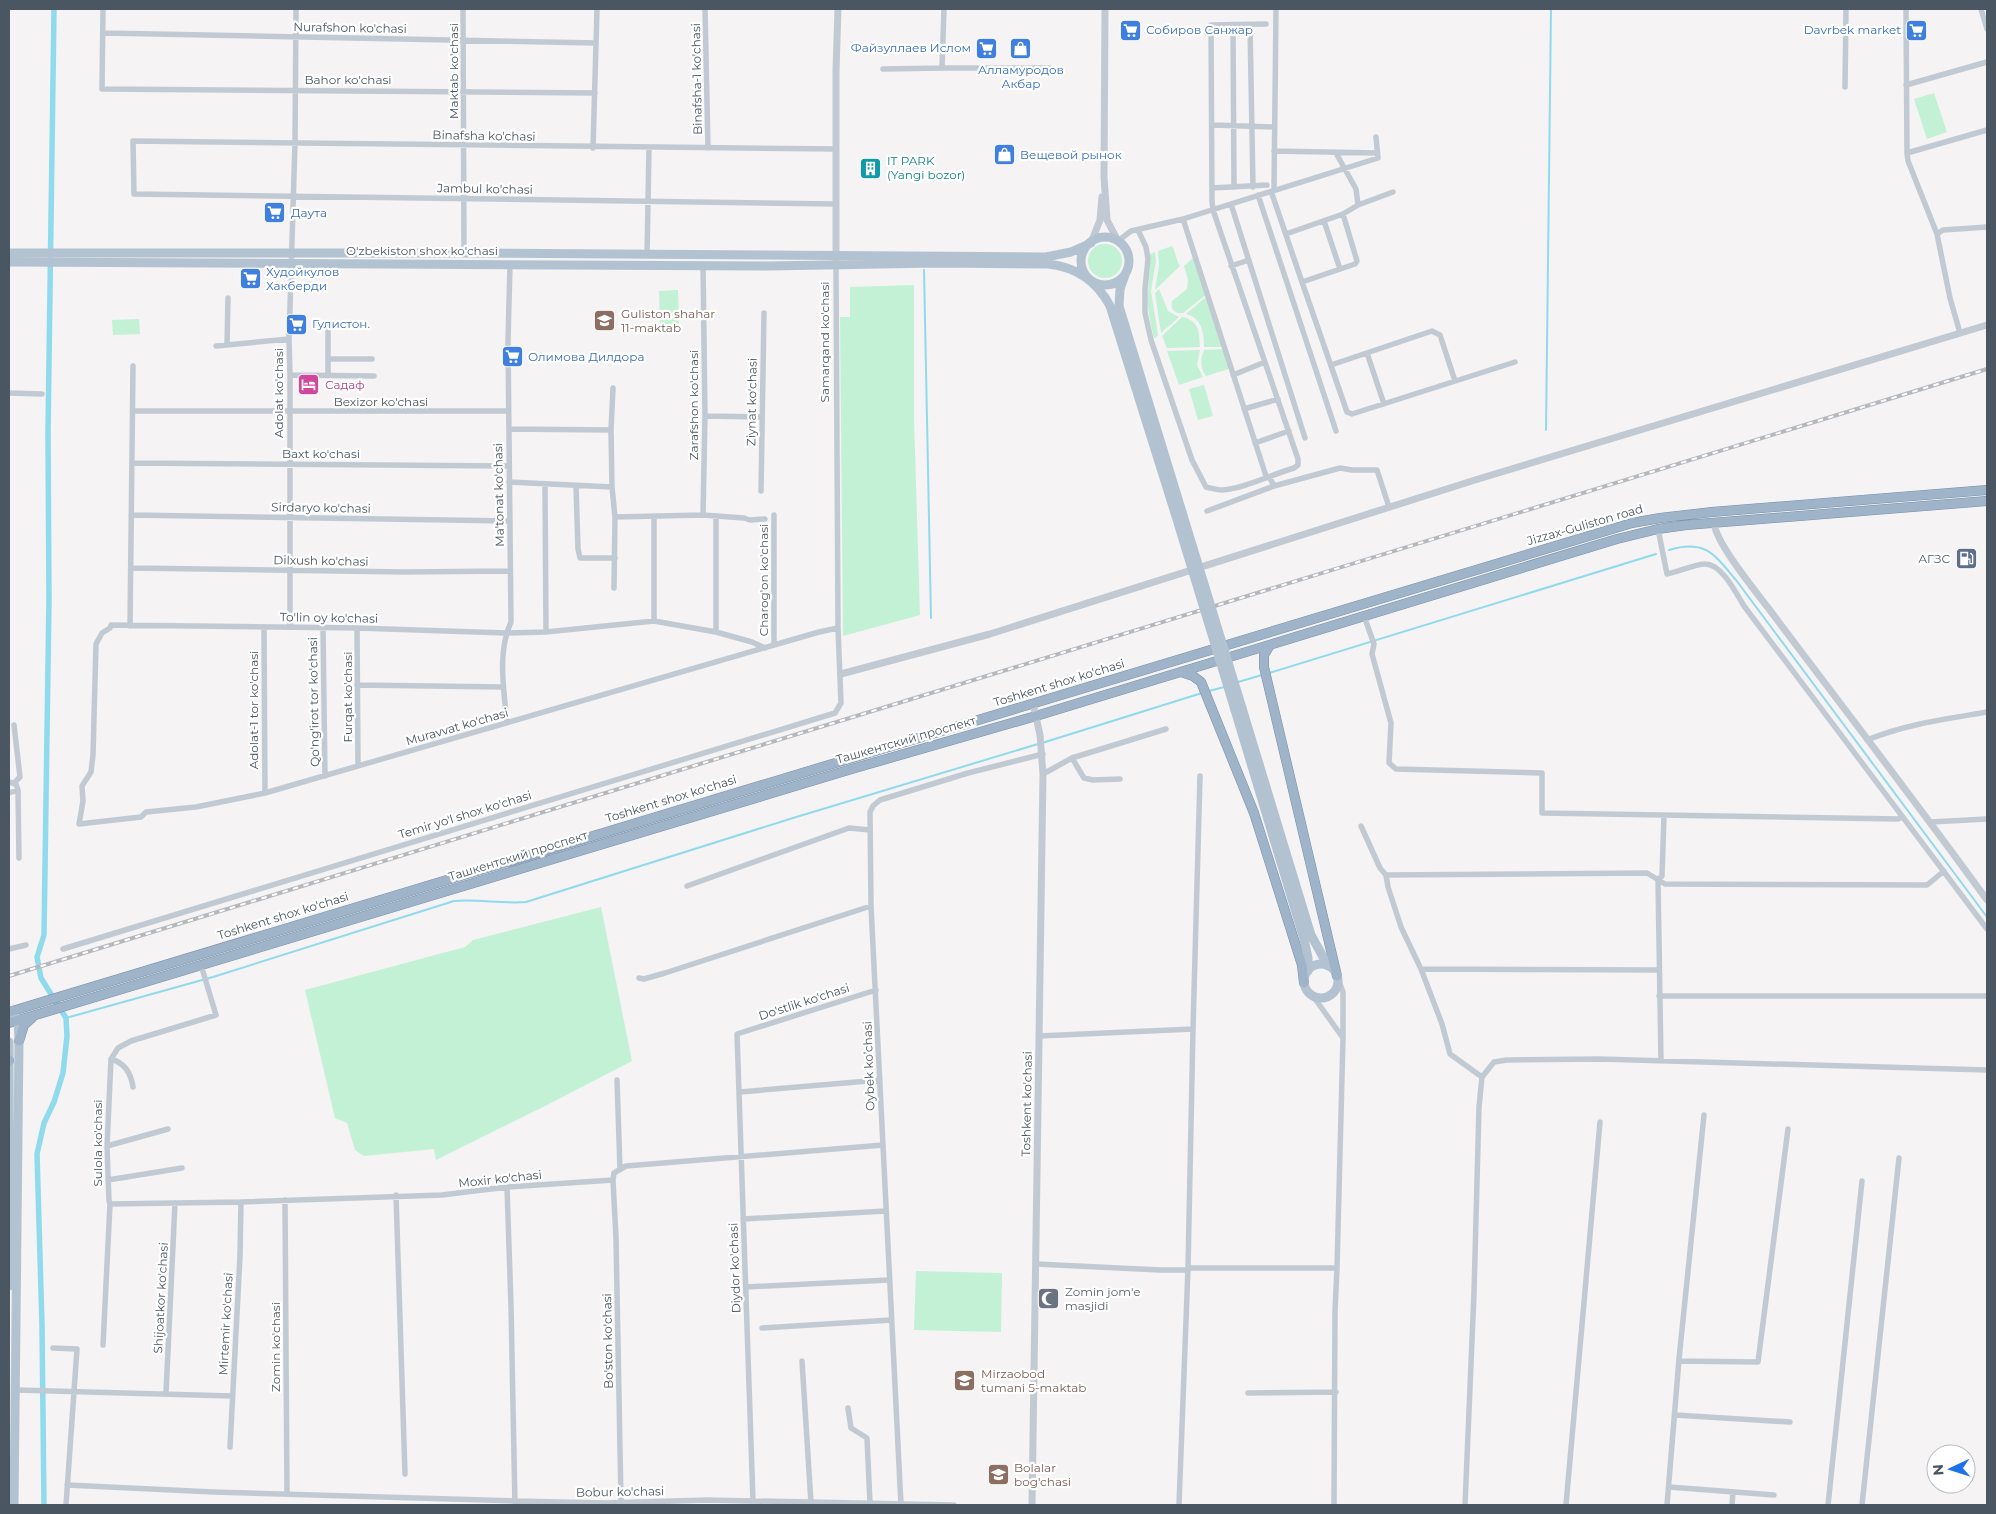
<svg xmlns="http://www.w3.org/2000/svg" width="1996" height="1514" font-family="Montserrat,sans-serif">
<rect width="100%" height="100%" fill="#f5f3f3"/>
<path fill="#c3f1d5" d="M 1934,93 L 1947,132 L 1927,139 L 1914,99 Z
M1088 261a17 17 0 1 1 34 0a17 17 0 1 1-34 0Z
M 1172,246 C 1176,253 1176,260 1180,266 L 1155,290 L 1159,265 L 1158,251 Z
M 1155,252 L 1156,261 L 1151,291 L 1158,335 L 1154,339 C 1151,324 1147,310 1148,295 C 1148,281 1151,268 1150,254 Z
M 1195,256 L 1207,294 L 1183,313 C 1175,314 1170,310 1172,301 L 1187,289 L 1188,280 L 1184,266 Z
M 914,285 L 914,420 L 920,615 L 843,636 L 840,317 L 850,317 L 850,287 Z
M 1159,289 L 1168,311 L 1179,317 L 1161,333 L 1155,293 Z
M 678,290 L 679,325 L 660,325 L 659,291 Z
M 1207,296 L 1225,347 L 1204,347 C 1204,333 1202,318 1186,314 Z
M 1182,317 C 1200,321 1199,332 1200,347 L 1167,348 L 1162,336 Z
M 139,319 L 140,334 L 113,335 L 112,320 Z
M 1225,349 L 1232,368 L 1206,376 C 1200,367 1200,360 1204,350 Z
M 1200,350 L 1197,365 L 1203,377 L 1179,385 L 1167,351 Z
M 1204,385 L 1213,416 L 1198,420 L 1189,389 Z
M 601,907 L 632,1061 L 547,1105 L 436,1160 L 434,1149 L 364,1156 L 355,1150 L 347,1123 L 335,1118 L 305,990 L 465,947 L 473,940 Z
M 916,1271 L 1002,1273 L 1001,1332 L 914,1330 Z"/>
<g fill="none" stroke-linecap="round" stroke-linejoin="round">
<path stroke="#90daee" stroke-width="2" d="M 924,270 L 931,618
M 1546,430 L 1551,9
M 1669,550 C 1705,539 1714,554 1736,580 L 1987,917
M 1269,673 L 1656,554
M 1238,682 L 1262,675
M 1209,691 L 1224,687
M 1042,743 L 1202,693
M 66,1018 L 213,977 L 454,901 C 478,899 502,904 526,902 L 793,818 L 1038,744"/>
<path stroke="#90daee" stroke-width="5.5" d="M 44,1505 L 42,1325 L 37,1154 L 44,1123 L 54,1102 L 63,1073 L 67,1036 L 66,1018 L 41,978 L 37,957 L 44,935 L 49,599 L 48,432 L 54,9"/>
<defs>
<path id="trunk" d="M 1270,645 L 1264,655 L 1264,667 L 1337,976
M 1181,672 L 1193,676 L 1201,682 L 1254,813 L 1302,965 L 1304,983
M 9,1012 L 1632,523 L 1660,518 L 1712,512 L 1987,490
M 9,1023 L 855,768 L 1036,716 L 1617,539 L 1658,529 L 1686,525 L 1987,501
M 19,1041 L 24,1025 L 32,1018
M 9,1060 L 9,1061"/>
</defs>
<use href="#trunk" stroke="#7690ad" stroke-width="10"/>
<path stroke="#c1cad2" stroke-width="5.5" d="M 103,9 L 102,89 L 595,93
M 463,9 L 464,253
M 705,9 L 708,148
M 944,9 L 942,68 L 1050,68
M 1906,9 L 1907,153 L 1908,161 L 1937,234
M 1981,9 L 1987,29
M 1233,25 L 1234,187
M 1250,25 L 1253,187
M 103,33 L 596,43
M 883,69 L 942,68
M 1906,85 L 1987,62
M 1845,87 L 1846,9
M 1213,125 L 1274,127
M 593,148 L 597,9
M 1274,151 L 1377,153
M 1907,153 L 1987,130
M 1212,188 L 1267,185
M 1274,190 L 1276,9
M 1271,191 L 1302,282 L 1355,264 L 1357,261 L 1343,214
M 1258,195 L 1336,431
M 835,204 L 134,194 L 133,141 L 836,149
M 1231,204 L 1305,438
M 1358,205 L 1393,192
M 1183,219 L 1266,476 L 1270,478 L 1274,486
M 1324,221 L 1340,269
M 1138,230 L 1146,247 L 1148,259 L 1145,289 L 1145,313 L 1151,340 L 1192,460 L 1206,487 C 1211,488 1217,490 1222,490 C 1243,489 1273,474 1294,468 L 1298,465 L 1298,459 L 1213,210 L 1212,201 L 1211,25 L 1266,24
M 1286,234 L 1343,214 L 1358,205 L 1356,189 L 1336,153
M 1118,241 L 1131,231 L 1183,219 L 1378,158 L 1376,137
M 647,255 L 649,148
M 703,265 L 705,416 L 703,515
M 1231,266 L 1249,260
M 1302,282 L 1347,412 L 1352,414 L 1515,362
M 328,331 L 328,376
M 1960,333 L 1950,298 L 1937,234 L 1943,230 L 1987,227
M 227,345 L 228,298
M 216,346 L 289,339
M 1367,353 L 1384,404
M 328,359 L 372,359
M 1331,365 L 1432,331 L 1440,335 L 1455,381
M 290,375 L 374,376
M 1233,375 L 1265,362
M 613,388 L 611,430 L 612,487 L 615,517 L 614,588
M 9,393 L 42,394
M 1244,409 L 1278,399
M 133,411 L 508,411
M 705,416 L 762,417
M 509,429 L 611,430
M 1255,443 L 1289,431
M 132,463 L 509,466
M 509,482 L 612,487
M 545,485 L 546,632
M 576,486 L 578,549 L 580,558 L 615,558
M 761,491 L 764,313
M 1207,511 L 1274,486 L 1340,468 L 1352,470 L 1377,470 L 1389,507
M 131,515 L 510,521
M 774,515 L 774,645
M 615,517 L 703,515 L 744,518 L 750,520 L 765,519
M 654,517 L 654,621
M 1658,529 L 1667,574 C 1678,572 1695,564 1705,564 C 1722,564 1736,593 1744,606 L 1987,929
M 131,568 L 404,572 L 510,571
M 1364,616 L 1374,644 L 1372,654 L 1391,723 L 1389,763 L 1396,769 L 1542,773 L 1542,813 L 1898,819 L 1903,817
M 130,626 L 133,366
M 264,627 L 265,793
M 290,627 L 290,375 L 289,339 L 295,143 L 296,9
M 323,628 L 325,776
M 357,628 L 358,766
M 716,632 L 716,517
M 765,648 L 752,642 L 716,632 L 654,621 L 546,632 L 506,633 L 357,628 L 111,625 L 110,628 L 102,633 L 96,644 L 93,755 L 91,772 L 82,786 L 83,801 L 79,824 L 141,817 L 146,812 L 196,807 L 265,793 L 774,645 L 819,632 L 838,628
M 357,685 L 503,687
M 507,723 C 504,691 497,652 511,622 L 508,341 L 510,264
M 1867,740 C 1906,724 1946,719 1987,712
M 1072,758 L 1084,778 L 1093,780 L 1120,779
M 1043,774 L 1072,758 L 1166,729
M 9,782 L 16,784 L 18,790 L 19,858
M 14,783 L 20,777 L 14,725
M 9,793 L 18,790
M 1930,822 L 1987,819
M 1361,826 L 1380,868 L 1386,875 L 1388,887 L 1401,927 L 1421,969 L 1442,1024 L 1450,1054 L 1482,1077 L 1479,1107 L 1474,1293 L 1465,1505
M 1386,875 L 1647,873 L 1665,884 L 1927,885 L 1944,871
M 687,886 L 849,828 L 870,830
M 9,949 L 26,945
M 63,949 L 835,713 L 841,703 L 838,628 L 836,266
M 1421,969 L 1659,970
M 639,978 L 644,979 L 665,973 L 871,906
M 1313,996 L 1343,1038
M 1659,996 L 1987,996
M 1039,1036 L 1193,1029 L 1200,776
M 111,1059 C 125,1063 131,1073 133,1087
M 1661,1061 L 1658,880 L 1662,876 L 1664,816
M 1482,1077 L 1494,1062 L 1507,1060 L 1599,1059 L 1987,1070
M 617,1080 L 620,1169
M 740,1092 L 880,1080
M 107,1146 L 168,1129
M 108,1180 L 182,1168
M 613,1180 L 616,1238 L 621,1502
M 507,1187 L 511,1306 L 515,1505
M 396,1195 L 405,1474
M 285,1200 L 287,1494
M 110,1204 L 241,1202 L 442,1195 L 507,1187 L 613,1180 L 614,1173 L 626,1166 L 883,1145
M 743,1219 L 886,1211
M 1036,1264 L 1160,1270 L 1187,1270
M 1188,1268 L 1193,1029
M 746,1287 L 889,1280
M 762,1328 L 891,1320
M 103,1345 L 110,1204 L 109,1201 L 107,1146 L 111,1059 L 118,1048 L 131,1041 L 216,1015 L 201,965
M 53,1348 L 77,1349 L 66,1505
M 802,1361 L 811,1503
M 1679,1361 L 1758,1362 L 1788,1129
M 16,1390 L 232,1396
M 166,1393 L 175,1203
M 1248,1393 L 1336,1392
M 848,1408 L 851,1428 L 867,1438 L 870,1504
M 1675,1415 L 1790,1422
M 230,1447 L 240,1256 L 241,1202
M 67,1485 L 213,1492 L 515,1501 L 606,1503 L 707,1500 L 954,1505
M 1669,1487 L 1774,1495
M 753,1501 L 737,1034 L 876,990
M 901,1505 L 871,906 L 870,812 L 873,806 L 880,800 L 968,773 L 1043,754
M 1179,1505 L 1188,1268 L 1337,1268 L 1343,1038 L 1343,992 L 1337,976
M 1334,1505 L 1335,1311 L 1337,1268
M 1566,1505 L 1600,1122
M 1667,1505 L 1679,1359 L 1704,1115
M 1732,1505 L 1733,1492
M 1828,1505 L 1862,1181
M 1862,1505 L 1899,1158"/>
<path stroke="#c1cad2" stroke-width="7" d="M 1105,9 L 1104,177 L 1107,220 L 1118,241
M 1091,243 L 1100,220 L 1102,197
M 836,260 L 836,70 L 838,9
M 1714,523 C 1716,545 1763,600 1778,621 C 1848,714 1919,806 1987,900
M 841,674 L 990,634 L 1475,480 L 1987,325
M 1032,1505 L 1043,774 L 1040,735 L 1033,703"/>
<path stroke="#b3c2d1" stroke-width="9" d="M1081 261a24 24 0 1 1 48 0a24 24 0 1 1-48 0Z
M 9,253 L 464,253 L 1046,257 L 1071,252 L 1091,243
M 9,262 L 769,266 L 937,263 L 1048,264 C 1076,267 1097,281 1110,306 L 1175,513
M 1125,275 L 1120,289 L 1119,306 L 1182,512
M 1242,708 L 1311,935 L 1328,966
M 1235,710 L 1304,939 L 1308,958 L 1308,971
M1304 981a17 17 0 1 1 34 0a17 17 0 1 1-34 0Z
M 11,1011 L 18,1020 L 19,1041 L 14,1505
M 9,1042 L 9,1286"/>
<use href="#trunk" stroke="#9fb4c9" stroke-width="9"/>
<defs>
<path id="rail" d="M 9,976 L 1987,369"/>
</defs>
<use href="#rail" stroke="#b5b8bd" stroke-width="4"/>
<use href="#rail" stroke="#fff" stroke-width="2" stroke-dasharray="5.5" stroke-linecap="butt"/>
<path stroke="#b3c2d1" stroke-width="9" d="M 1182,512 L 1242,708
M 1175,513 L 1235,710"/>
</g>
<defs>
<symbol id="supermarket-square" viewBox="-11 -11 22 22"><rect x="-9" y="-9" width="18" height="18" rx="4" fill="#3f7fe0" stroke="#fff"/><path d="M-6-5.5h2.5l.6 2H6L4.5 2H-2.5L-4.4-4H-6ZM-1.5 3.2a1.3 1.3 0 1 0 .1 0ZM3 3.2a1.3 1.3 0 1 0 .1 0Z" fill="#fff"/></symbol>
<symbol id="shop-square" viewBox="-11 -11 22 22"><rect x="-9" y="-9" width="18" height="18" rx="4" fill="#3f7fe0" stroke="#fff"/><path d="M-5-2.5h2.3a2.7 3.5 0 0 1 5.4 0H5L5.5 6h-11ZM-1.5-2.5h3a1.5 2.3 0 0 0-3 0Z" fill="#fff"/></symbol>
<symbol id="building-square" viewBox="-11 -11 22 22"><rect x="-9" y="-9" width="18" height="18" rx="4" fill="#0f9aa8" stroke="#fff"/><path d="M-4-6H4V6H1V3H-1V6H-4ZM-2.5-4.3h1.7v1.8h-1.7ZM.8-4.3h1.7v1.8H.8ZM-2.5-1h1.7V.8h-1.7ZM.8-1h1.7V.8H.8Z" fill="#fff"/></symbol>
<symbol id="school-square" viewBox="-11 -11 22 22"><rect x="-9" y="-9" width="18" height="18" rx="4" fill="#8d6e63" stroke="#fff"/><path d="M0-5L7-2L0 1L-7-2ZM-4 1L0 2.5L4 1V4Q0 6-4 4Z" fill="#fff"/></symbol>
<symbol id="hotel-square" viewBox="-11 -11 22 22"><rect x="-9" y="-9" width="18" height="18" rx="4" fill="#d1479c" stroke="#fff"/><path d="M-6-4.5h1.5V1H6V5H4.5V3h-9V5H-6ZM-4 0a1.8 1.8 0 1 1 3.6 0ZM.5 0V-2.5h3Q6-2.5 6 0Z" fill="#fff"/></symbol>
<symbol id="fuel-square" viewBox="-11 -11 22 22"><rect x="-9" y="-9" width="18" height="18" rx="4" fill="#5c6f8a" stroke="#fff"/><path d="M-5.5-6h7V0h2V4h1.3V-2.5L3-4.5l.8-.8L6-3V5H2.5V1h-1V6h-7ZM-4.2-4.7v3.2H.2V-4.7Z" fill="#fff"/></symbol>
<symbol id="mosque-square" viewBox="-11 -11 22 22"><rect x="-9" y="-9" width="18" height="18" rx="4" fill="#6b7280" stroke="#fff"/><path d="M3.5-4.9A6 6 0 1 0 3.5 4.9A5 5 0 1 1 3.5-4.9Z" fill="#fff"/></symbol>
</defs>
<g fill-rule="evenodd">
<use href="#supermarket-square" x="1118" y="18" width="25" height="25"/>
<use href="#supermarket-square" x="1904" y="18" width="25" height="25"/>
<use href="#supermarket-square" x="974" y="36" width="25" height="25"/>
<use href="#shop-square" x="1008" y="36" width="25" height="25"/>
<use href="#shop-square" x="992" y="142" width="25" height="25"/>
<use href="#building-square" x="858" y="156" width="25" height="25"/>
<use href="#supermarket-square" x="262" y="200" width="25" height="25"/>
<use href="#supermarket-square" x="238" y="266" width="25" height="25"/>
<use href="#school-square" x="592" y="308" width="25" height="25"/>
<use href="#supermarket-square" x="284" y="312" width="25" height="25"/>
<use href="#supermarket-square" x="500" y="344" width="25" height="25"/>
<use href="#hotel-square" x="296" y="372" width="25" height="25"/>
<use href="#fuel-square" x="1954" y="546" width="25" height="25"/>
<use href="#mosque-square" x="1036" y="1286" width="25" height="25"/>
<use href="#school-square" x="952" y="1368" width="25" height="25"/>
<use href="#school-square" x="986" y="1462" width="25" height="25"/>
</g>
<g text-anchor="middle" stroke-width="4.5" stroke-linejoin="round" paint-order="stroke">
<g font-size="12" fill="#4a5661" stroke="#fff">
<text transform="translate(350 28) rotate(1)" y="4">Nurafshon ko'chasi</text>
<text transform="translate(454 71) rotate(-90)" y="4">Maktab ko'chasi</text>
<text transform="translate(697 79) rotate(-91)" y="4">Binafsha-1 ko'chasi</text>
<text x="348" y="84">Bahor ko'chasi</text>
<text transform="translate(484 136) rotate(1)" y="4">Binafsha ko'chasi</text>
<text transform="translate(485 189) rotate(1)" y="4">Jambul ko'chasi</text>
<text x="422" y="255">O'zbekiston shox ko'chasi</text>
<text transform="translate(825 342) rotate(-90)" y="4">Samarqand ko'chasi</text>
<text transform="translate(279 393) rotate(-90)" y="4">Adolat ko'chasi</text>
<text x="381" y="406">Bexizor ko'chasi</text>
<text transform="translate(752 402) rotate(-89)" y="4">Ziynat ko'chasi</text>
<text transform="translate(694 405) rotate(-90)" y="4">Zarafshon ko'chasi</text>
<text x="321" y="458">Baxt ko'chasi</text>
<text transform="translate(499 495) rotate(-91)" y="4">Ma'tonat ko'chasi</text>
<text transform="translate(321 508) rotate(1)" y="4">Sirdaryo ko'chasi</text>
<text transform="translate(1585 525) rotate(-16)" y="4">Jizzax-Guliston road</text>
<text transform="translate(321 561) rotate(1)" y="4">Dilxush ko'chasi</text>
<text transform="translate(764 580) rotate(-90)" y="4">Charog'on ko'chasi</text>
<text transform="translate(329 618) rotate(1)" y="4">To'lin oy ko'chasi</text>
<text transform="translate(1059 683) rotate(-17)" y="4">Toshkent shox ko'chasi</text>
<text transform="translate(348 697) rotate(-90)" y="4">Furqat ko'chasi</text>
<text transform="translate(314 702) rotate(-91)" y="4">Qo'ng'irot tor ko'chasi</text>
<text transform="translate(254 710) rotate(-90)" y="4">Adolat-1 tor ko'chasi</text>
<text transform="translate(457 727) rotate(-16)" y="4">Muravvat ko'chasi</text>
<text transform="translate(906 740) rotate(-16)" y="4">Ташкентский проспект</text>
<text transform="translate(671 799) rotate(-17)" y="4">Toshkent shox ko'chasi</text>
<text transform="translate(465 815) rotate(-17)" y="4">Temir yo'l shox ko'chasi</text>
<text transform="translate(518 856) rotate(-17)" y="4">Ташкентский проспект</text>
<text transform="translate(283 916) rotate(-17)" y="4">Toshkent shox ko'chasi</text>
<text transform="translate(804 1002) rotate(-18)" y="4">Do'stlik ko'chasi</text>
<text transform="translate(869 1066) rotate(-92)" y="4">Oybek ko’chasi</text>
<text transform="translate(1027 1104) rotate(-89)" y="4">Toshkent ko'chasi</text>
<text transform="translate(98 1143) rotate(-90)" y="4">Sulola ko'chasi</text>
<text transform="translate(500 1179) rotate(-6)" y="4">Moxir ko'chasi</text>
<text transform="translate(735 1268) rotate(-92)" y="4">Diydor ko'chasi</text>
<text transform="translate(161 1298) rotate(-87)" y="4">Shijoatkor ko'chasi</text>
<text transform="translate(226 1324) rotate(-87)" y="4">Mirtemir ko'chasi</text>
<text transform="translate(608 1341) rotate(-91)" y="4">Bo'ston ko'chasi</text>
<text transform="translate(276 1347) rotate(-90)" y="4">Zomin ko'chasi</text>
<text transform="translate(620 1492) rotate(-1)" y="4">Bobur ko'chasi</text>
</g>
<g font-size="12" fill="#366cbe" stroke="#fff" text-anchor="start">
<text x="1146" y="34">Собиров Санжар</text>
<text x="1901" y="34" text-anchor="end">Davrbek market</text>
<text x="971" y="52" text-anchor="end">Файзуллаев Ислом</text>
<text x="1021" y="74" text-anchor="middle">Алламуродов<tspan x="1021" dy="14">Акбар</tspan></text>
<text x="1020" y="159">Вещевой рынок</text>
<text x="291" y="217">Даута</text>
<text x="266" y="276">Худойкулов<tspan x="266" dy="14">Хакберди</tspan></text>
<text x="312" y="328">Гулистон.</text>
<text x="528" y="361">Олимова Дилдора</text>
</g>
<g font-size="12" fill="#0d838f" stroke="#fff" text-anchor="start">
<text x="887" y="165">IT PARK<tspan x="887" dy="14">(Yangi bozor)</tspan></text>
</g>
<g font-size="12" fill="#785e54" stroke="#fff" text-anchor="start">
<text x="621" y="318">Guliston shahar<tspan x="621" dy="14">11-maktab</tspan></text>
<text x="981" y="1378">Mirzaobod<tspan x="981" dy="14">tumani 5-maktab</tspan></text>
<text x="1014" y="1472">Bolalar<tspan x="1014" dy="14">bog'chasi</tspan></text>
</g>
<g font-size="12" fill="#b23c85" stroke="#fff" text-anchor="start">
<text x="325" y="389">Садаф</text>
</g>
<g font-size="12" fill="#4e5e75" stroke="#fff" text-anchor="end">
<text x="1950" y="563">АГЗС</text>
</g>
<g font-size="12" fill="#5b616d" stroke="#fff" text-anchor="start">
<text x="1065" y="1296">Zomin jom'e<tspan x="1065" dy="14">masjidi</tspan></text>
</g>
</g>
<rect width="1996" height="1514" fill="none" stroke="#4a5661" stroke-width="20"/>
<g transform="translate(1951 1469) rotate(266)"><circle r="24" fill="#ffffff" stroke="#b7bbc0"/>
<path d="M0-4L9 19L0 12L-9 19Z" fill="#1a73e8"/>
<text y="-8" font-size="14" font-weight="bold" text-anchor="middle" fill="#4a5661">N</text>
</g>
</svg>
